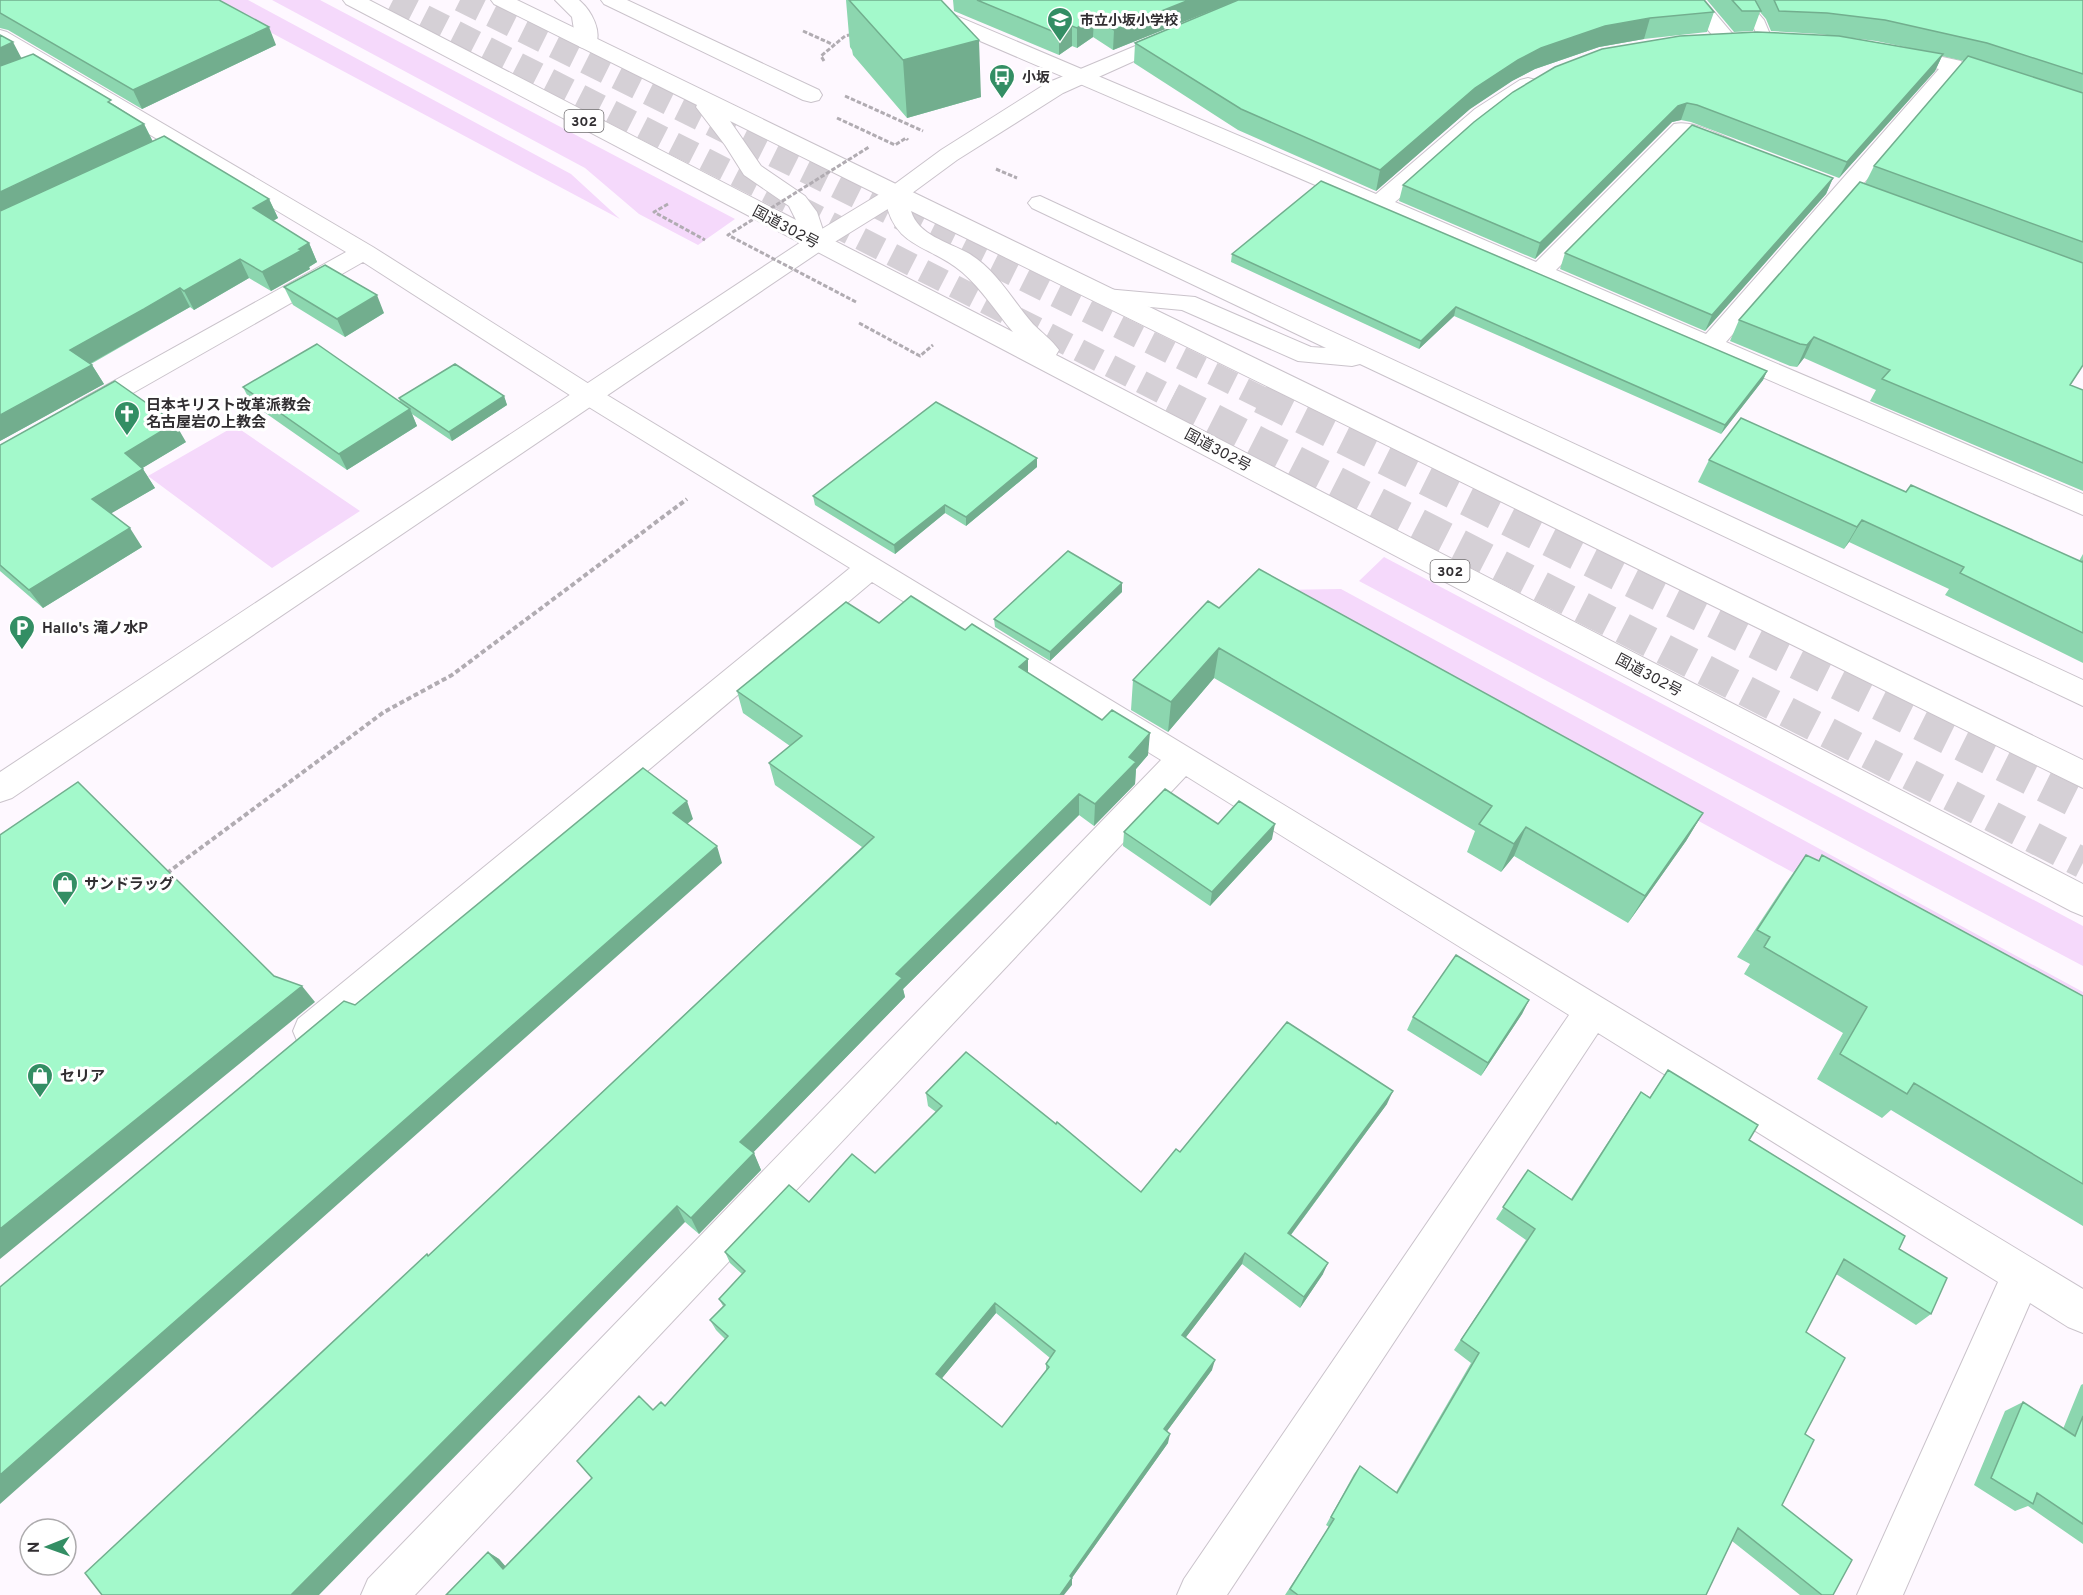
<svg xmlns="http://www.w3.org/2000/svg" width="2083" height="1595" font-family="Overpass,'Noto Sans JP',sans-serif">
<rect width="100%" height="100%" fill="#fef8ff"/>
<path fill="#f5d9fb" d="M 210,0 L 248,0 L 313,35 L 571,174 L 620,219 Z
M 272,0 L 320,0 L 735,219 L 698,245 L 639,214 L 585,168 Z
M 235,426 L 360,511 L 272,568 L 148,476 Z
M 1384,557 L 2083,926 L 2083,966 L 1359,581 Z
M 1341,589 L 2083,992 L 2083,1031 L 1276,590 Z"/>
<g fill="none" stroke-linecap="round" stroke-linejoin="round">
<path stroke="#d5d0d6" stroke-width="23" stroke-dasharray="23 12" stroke-linecap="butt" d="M 393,0 L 1175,399
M 460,0 L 1264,399"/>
<path stroke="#d5d0d6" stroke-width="31" stroke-dasharray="31 15" stroke-linecap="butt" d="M 1172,398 L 2083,863
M 1261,398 L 2083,806"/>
<defs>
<path id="lane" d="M 1733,0 L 1747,0 L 1764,20 L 1772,39 L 1770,42 L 1760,42 L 1751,21 Z"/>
<path id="street" d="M 555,0 L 579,0 C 591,10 604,33 594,47 L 587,49 L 580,47 L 576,43 L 572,17 Z
M 601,0 L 627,0 L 819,90 L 822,95 L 819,100 L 811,102 L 803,100 L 604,4 Z
M 891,0 L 919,0 L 1376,194 L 1475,109 L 1520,80 L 1528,78 L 1536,80 L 1539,85 L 1536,90 L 1491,119 L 1395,202 L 1536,262 L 1674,124 C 1693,120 1717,134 1735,141 L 1738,146 L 1735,151 L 1727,153 L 1719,151 L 1686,138 L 1556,270 L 1706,334 L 1939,69 L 1888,58 L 1885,53 L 1888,48 L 1896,47 L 1961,61 L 1964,66 L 1961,71 L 1726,342 L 2083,494 L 2083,515 L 894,4 Z
M 1683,0 L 1704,0 L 1736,38 L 1732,42 L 1725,44 L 1718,42 Z
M 0,30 L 7,32 L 373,247 L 597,389 L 2083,1289 L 2083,1333 L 2068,1327 L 2030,1303 L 1903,1595 L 1857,1595 L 1998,1282 L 1598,1033 L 1227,1595 L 1177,1595 L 1184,1579 L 1569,1015 L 1186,776 L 415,1595 L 361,1595 L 368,1579 L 1161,760 L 872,582 L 324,1043 L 311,1047 L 298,1043 L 293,1031 L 298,1019 L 850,568 L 579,401 L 363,262 L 96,414 L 86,417 L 76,414 L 73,408 L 76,402 L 346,252 L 0,45 Z
M 1040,196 L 2083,680 L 2083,706 L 1360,364 L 1352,366 L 1298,361 L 1182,310 L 1097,302 L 1093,297 L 1097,292 L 1106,289 L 1195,297 L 1311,347 L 1326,348 L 1032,208 L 1028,203 L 1032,198 Z"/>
<path id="secondary" d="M 1176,29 L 1183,31 L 1187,35 L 1183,39 L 1063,93 L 957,160 L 904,199 L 825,248 L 12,798 L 0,802 L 0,772 L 807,238 L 888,189 L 941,150 L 1047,83 Z"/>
<path id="highway" d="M 343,0 L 369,0 L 796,220 L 789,206 L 744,175 L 725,145 L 696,107 L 697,105 L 494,4 L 491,0 L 517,0 L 2083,760 L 2083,788 L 911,211 C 918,235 948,242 968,253 C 996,269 1012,300 1033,324 C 1042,333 1052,340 1059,350 L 1056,355 L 2083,884 L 2083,916 L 2071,911 L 346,4 ZM 730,121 L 885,198 C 894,249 929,244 962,272 C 982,289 996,312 1013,332 L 825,236 L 817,212 L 805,196 L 761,166 Z"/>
</defs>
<use href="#lane" stroke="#cac3cb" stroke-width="2"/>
<use href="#street" stroke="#cac3cb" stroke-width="2"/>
<use href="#secondary" stroke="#cac3cb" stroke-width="2"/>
<use href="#highway" stroke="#cac3cb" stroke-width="2"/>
<path stroke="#b1acb2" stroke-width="3" stroke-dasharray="4.5 2" stroke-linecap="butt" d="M 803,31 L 834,45
M 824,61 L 821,56 L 845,36 L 854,34
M 845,96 L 923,131
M 837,118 L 895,145 L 906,138 L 908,140
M 996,169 L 1017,178
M 668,204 L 654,212 L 705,240
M 859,323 L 920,356 L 933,345"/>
<path stroke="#b1acb2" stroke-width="4" stroke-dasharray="5 3" stroke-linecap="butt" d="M 167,873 L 384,712 L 452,675 L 687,499"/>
<use href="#lane" fill="#fff" fill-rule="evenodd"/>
<use href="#street" fill="#fff" fill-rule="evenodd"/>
<use href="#secondary" fill="#fff" fill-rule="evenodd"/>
<use href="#highway" fill="#fff" fill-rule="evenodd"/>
<path stroke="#b1acb2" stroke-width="3" stroke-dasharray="4.5 2" stroke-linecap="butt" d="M 856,302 L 728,235 L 869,147"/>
</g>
<path fill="#8cd6af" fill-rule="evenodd" d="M 0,0 L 276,45 L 142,109 L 8,30 L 0,28 Z
M 846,0 L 941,0 L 981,97 L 907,118 L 853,55 L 852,50 L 850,47 Z
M 953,0 L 1704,0 L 1714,12 L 1707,32 L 1644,39 L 1599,47 L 1535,69 L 1512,81 L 1470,109 L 1376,191 L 1238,130 L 1134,63 L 1135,43 L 1223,6 L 1113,50 L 1093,37 L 1077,48 L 1072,46 L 1059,55 L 954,11 Z
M 1707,0 L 2083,0 L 2083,365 L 2070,385 L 2083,390 L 2083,491 L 1870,401 L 1876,390 L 1804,358 L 1797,367 L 1790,366 L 1730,341 L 1739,320 L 1865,184 L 1874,166 L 1964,61 L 1942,56 L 1935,71 L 1839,178 L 1691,122 L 1681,120 L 1672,122 L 1535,259 L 1399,201 L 1403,185 L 1835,36 L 1819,34 L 1771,31 L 1766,19 L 1760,12 L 1753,31 L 1734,32 ZM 1843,37 L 1876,41 L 1910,48 Z
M 22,58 L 113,104 L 144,124 L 153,142 L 269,199 L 278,218 L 273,221 L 309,243 L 317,262 L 309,267 L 310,269 L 271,291 L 249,278 L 194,310 L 190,307 L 91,364 L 92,365 L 104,384 L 0,441 Z
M 1833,178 L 1826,194 L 1705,331 L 1560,269 L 1565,253 Z
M 1232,254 L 1767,371 L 1763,380 L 1721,434 L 1454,316 L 1419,349 L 1231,262 Z
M 284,287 L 384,313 L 345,337 L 293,305 Z
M 243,387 L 400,402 L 399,398 L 504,396 L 507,405 L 452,441 L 412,414 L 417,426 L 347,470 L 251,403 Z
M 186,442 L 142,468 L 155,488 L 111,513 L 142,547 L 43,608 L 0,571 L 0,445 Z
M 1709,460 L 1906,492 L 2079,561 L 2083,554 L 2083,663 L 1945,595 L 1949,589 L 1849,542 L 1844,549 L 1698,482 Z
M 1037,467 L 966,526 L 945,513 L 895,554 L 815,505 L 813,496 Z
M 1122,592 L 1050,661 L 995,627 L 994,619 Z
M 1219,608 L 1703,813 L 1686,841 L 1628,923 L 1514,856 L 1501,872 L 1467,852 L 1475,831 L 1214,678 L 1168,732 L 1131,710 L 1133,680 Z
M 879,623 L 965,630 L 1028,659 L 1028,673 L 1148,755 L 1136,769 L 1135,784 L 1094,826 L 1079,815 L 903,989 L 905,997 L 753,1152 L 761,1170 L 699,1234 L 685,1222 L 428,1256 L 862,847 L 775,785 L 769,763 L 790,746 L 743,713 L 737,691 Z
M 1218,824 L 1272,839 L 1210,906 L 1123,846 L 1124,832 Z
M 1806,855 L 1818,861 L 1822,855 L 2083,996 L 2083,1226 L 1891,1110 L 1882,1118 L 1817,1079 L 1843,1033 L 1744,974 L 1750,964 L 1737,957 L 1786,883 Z
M 1529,1000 L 1522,1014 L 1481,1076 L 1407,1030 L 1413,1017 Z
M 1668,1070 L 1749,1140 L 1899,1249 L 1931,1314 L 1916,1325 L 1836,1274 L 1806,1332 L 1805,1434 L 1782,1505 L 1833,1595 L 1800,1595 L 1732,1541 L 1706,1595 L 1285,1595 L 1329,1527 L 1326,1525 L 1354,1474 L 1360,1466 L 1396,1492 L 1471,1363 L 1454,1350 L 1526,1240 L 1496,1219 L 1528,1170 L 1571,1199 L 1632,1105 L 1641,1092 L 1650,1097 Z
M 926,1093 L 1141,1192 L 1180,1152 L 1387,1104 L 1291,1235 L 1323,1274 L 1300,1308 L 1242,1264 L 1186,1337 L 1212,1370 L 1167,1431 L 1168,1443 L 1072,1578 L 1072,1585 L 446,1595 L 488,1552 L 499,1559 L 506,1567 L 592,1478 L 653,1410 L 665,1406 L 725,1339 L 716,1330 L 710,1320 L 723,1306 L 719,1299 L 742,1274 L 730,1263 L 725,1252 L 809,1202 L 875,1173 L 936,1112 L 928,1106 ZM 996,1313 L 1050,1358 L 1046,1364 L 1046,1371 L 1002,1427 L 942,1378 Z
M 2083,1384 L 2083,1544 L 2028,1506 L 2015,1511 L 1974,1485 L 2005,1411 L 2023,1402 L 2063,1429 L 2081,1385 Z"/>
<path fill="#72ae8e" d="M 1189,0 L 1238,0 L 1113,50 L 1114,30 Z
M 1094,17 L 1093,37 L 1077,48 L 1077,28 Z
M 1650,18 L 1644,39 L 1599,47 L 1535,69 L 1512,81 L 1470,109 L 1376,191 L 1380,170 L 1475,88 L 1518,60 L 1541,48 L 1605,26 Z
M 1072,26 L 1072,46 L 1059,55 L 1059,34 Z
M 269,27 L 276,45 L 142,109 L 133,90 Z
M 979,40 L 981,97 L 907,118 L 903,60 Z
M 13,42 L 23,61 L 0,71 L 0,48 Z
M 1943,54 L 1935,71 L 1839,178 L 1847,162 Z
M 1687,103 L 1681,120 L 1672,122 L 1535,259 L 1540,243 L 1678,106 Z
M 144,124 L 153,142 L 0,217 L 0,192 Z
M 1833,178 L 1826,194 L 1705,331 L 1712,315 Z
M 269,199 L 278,218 L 262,227 L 253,208 Z
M 309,243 L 317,262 L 309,267 L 310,269 L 271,291 L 262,272 Z
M 240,259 L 249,278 L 194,310 L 184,291 Z
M 180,288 L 190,307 L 82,368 L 70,350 Z
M 377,295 L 384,313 L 345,337 L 337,319 Z
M 1456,307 L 1454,316 L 1419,349 L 1421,341 Z
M 1814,337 L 1804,358 L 1797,367 L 1807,345 Z
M 92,365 L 104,384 L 0,441 L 0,415 Z
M 1767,371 L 1763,380 L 1721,434 L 1725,425 Z
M 504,396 L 507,405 L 452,441 L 449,432 Z
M 410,409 L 417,426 L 347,470 L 339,454 Z
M 175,423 L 186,442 L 136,472 L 125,453 Z
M 1037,458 L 1037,467 L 966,526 L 966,517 Z
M 143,469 L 155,488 L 105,517 L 92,499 Z
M 945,505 L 945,513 L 895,554 L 894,545 Z
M 1862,520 L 1849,542 L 1844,549 L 1857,527 Z
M 130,528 L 142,547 L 43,608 L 29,590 Z
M 1122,583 L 1122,592 L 1050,661 L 1050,652 Z
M 1219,648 L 1214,678 L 1168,732 L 1171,702 Z
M 1028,659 L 1028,681 L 1019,667 Z
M 1150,733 L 1148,755 L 1136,769 L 1135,784 L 1094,826 L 1095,804 L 1129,757 Z
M 1079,794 L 1079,815 L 903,989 L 905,997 L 747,1159 L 740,1142 L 896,974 Z
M 687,801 L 693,819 L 679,831 L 673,813 Z
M 1703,813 L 1686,841 L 1628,923 L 1645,896 Z
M 1275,824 L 1272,839 L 1210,906 L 1212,892 Z
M 1526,827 L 1514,856 L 1501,872 L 1514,844 Z
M 717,846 L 722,863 L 0,1504 L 0,1475 Z
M 302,986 L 315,1002 L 0,1259 L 0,1229 Z
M 1529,1000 L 1522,1014 L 1481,1076 L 1488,1063 Z
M 1393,1091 L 1387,1104 L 1284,1244 L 1288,1233 Z
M 754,1153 L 761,1170 L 699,1234 L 691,1218 Z
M 677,1206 L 685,1222 L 319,1595 L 291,1595 Z
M 1245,1253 L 1242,1264 L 1180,1345 L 1182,1335 Z
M 1328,1263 L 1323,1274 L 1300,1308 L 1304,1297 Z
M 995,1303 L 996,1313 L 938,1383 L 936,1374 Z
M 1215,1360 L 1212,1370 L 1162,1438 L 1164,1429 Z
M 1170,1434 L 1168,1443 L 1069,1582 L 1070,1576 Z
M 488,1552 L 499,1559 L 514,1576 L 503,1569 Z
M 1072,1578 L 1072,1585 L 1064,1595 L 1060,1595 Z"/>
<path fill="#a3f9cb" stroke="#72ae8e" stroke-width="1.5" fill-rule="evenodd" d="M 0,0 L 219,0 L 269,27 L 133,90 L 0,13 Z
M 849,0 L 941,0 L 979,40 L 903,60 Z
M 977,0 L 1189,0 L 1114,30 L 1094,17 L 1077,28 L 1072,26 L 1059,34 Z
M 1238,0 L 1704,0 L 1714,12 L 1650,18 L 1605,26 L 1541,48 L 1518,60 L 1475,88 L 1380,170 L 1241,109 L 1135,43 Z
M 1732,0 L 1755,0 L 1761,11 L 1742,11 Z
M 1774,0 L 2083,0 L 2083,74 L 1987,43 L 1885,20 L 1827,13 L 1779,11 Z
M 1757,32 L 1839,36 L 1943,54 L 1847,162 L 1697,105 L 1687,103 L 1678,106 L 1540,243 L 1403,185 L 1474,122 L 1513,92 L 1555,67 L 1602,49 L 1680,36 Z
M 0,35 L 13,42 L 0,48 Z
M 33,54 L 111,100 L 108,102 L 144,124 L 0,192 L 0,66 Z
M 1968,56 L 2083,93 L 2083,242 L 1874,166 Z
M 1692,125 L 1833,178 L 1712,315 L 1565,253 Z
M 164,136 L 269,199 L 253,208 L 309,243 L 299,249 L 302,250 L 262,272 L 240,259 L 184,291 L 180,288 L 144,309 L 70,350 L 92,365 L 0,415 L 0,211 Z
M 1321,181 L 1767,371 L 1725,425 L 1456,307 L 1421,341 L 1232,254 Z
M 1860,182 L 2083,263 L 2083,365 L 2070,385 L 2083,390 L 2083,463 L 1882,379 L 1890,370 L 1814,337 L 1807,345 L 1800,344 L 1739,320 Z
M 325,265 L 377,295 L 337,319 L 284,287 Z
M 317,344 L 410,409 L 339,454 L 243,387 Z
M 455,364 L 504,396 L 449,432 L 399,398 Z
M 115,381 L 175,423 L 125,453 L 143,469 L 92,499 L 130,528 L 29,590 L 0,565 L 0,445 Z
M 936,402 L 1037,458 L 966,517 L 945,505 L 894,545 L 813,496 Z
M 1741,418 L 1906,492 L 1911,485 L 2082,562 L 2083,561 L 2083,633 L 1960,573 L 1964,567 L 1862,520 L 1857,527 L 1709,460 Z
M 1068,551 L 1122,583 L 1050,652 L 994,619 Z
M 1259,569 L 1703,813 L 1645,896 L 1526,827 L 1514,844 L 1479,824 L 1492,806 L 1219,648 L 1171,702 L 1133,680 L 1208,601 L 1219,608 Z
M 911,596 L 965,630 L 972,624 L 1028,659 L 1019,667 L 1102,720 L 1112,710 L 1150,733 L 1129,757 L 1136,762 L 1095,804 L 1079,794 L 896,974 L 902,978 L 740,1142 L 754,1153 L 691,1218 L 677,1206 L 291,1595 L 102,1595 L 85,1573 L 427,1254 L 428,1256 L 874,837 L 769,763 L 802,736 L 737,691 L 846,602 L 879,623 Z
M 643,768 L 687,801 L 673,813 L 717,846 L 0,1475 L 0,1287 L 344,1001 L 355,1005 Z
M 78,782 L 274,976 L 302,986 L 0,1229 L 0,835 Z
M 1165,789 L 1218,824 L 1239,801 L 1275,824 L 1212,892 L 1124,832 Z
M 1806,855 L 1819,861 L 1822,855 L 2083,996 L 2083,1184 L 1914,1083 L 1907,1094 L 1840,1054 L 1867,1007 L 1764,947 L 1770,937 L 1757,930 Z
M 1456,955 L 1529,1000 L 1488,1063 L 1413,1017 Z
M 1287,1022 L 1393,1091 L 1288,1233 L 1328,1263 L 1304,1297 L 1245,1253 L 1182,1335 L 1215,1360 L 1164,1429 L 1170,1434 L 1070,1576 L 1072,1578 L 1060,1595 L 446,1595 L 488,1552 L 503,1569 L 592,1478 L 577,1461 L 639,1396 L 653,1410 L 661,1402 L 665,1406 L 728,1336 L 710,1320 L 725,1305 L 719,1299 L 745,1271 L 725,1252 L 789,1185 L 809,1202 L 852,1154 L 875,1173 L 942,1106 L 926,1093 L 966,1052 L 1056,1124 L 1057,1122 L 1141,1192 L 1176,1149 L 1180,1152 ZM 995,1303 L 1055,1351 L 1046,1364 L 1049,1367 L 1002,1427 L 936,1374 Z
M 1668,1070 L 1758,1125 L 1749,1140 L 1905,1236 L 1899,1249 L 1947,1278 L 1931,1314 L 1844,1259 L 1806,1332 L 1845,1358 L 1805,1434 L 1814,1440 L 1782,1505 L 1852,1560 L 1833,1595 L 1822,1595 L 1738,1528 L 1706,1595 L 1298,1595 L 1290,1589 L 1334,1519 L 1331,1517 L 1360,1466 L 1397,1493 L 1479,1353 L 1461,1340 L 1535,1229 L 1503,1207 L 1528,1170 L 1572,1200 L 1641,1092 L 1650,1098 Z
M 2023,1402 L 2075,1436 L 2083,1416 L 2083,1524 L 2037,1493 L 2033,1504 L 1991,1478 Z"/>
<defs>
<symbol id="school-pin" viewBox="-11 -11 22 30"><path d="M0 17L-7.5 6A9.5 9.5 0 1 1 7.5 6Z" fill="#338e64" stroke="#fff"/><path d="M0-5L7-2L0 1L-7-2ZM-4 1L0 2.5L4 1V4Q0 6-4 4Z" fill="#fff"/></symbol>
<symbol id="bus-pin" viewBox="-11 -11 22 30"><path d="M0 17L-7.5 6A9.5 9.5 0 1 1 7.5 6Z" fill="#338e64" stroke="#fff"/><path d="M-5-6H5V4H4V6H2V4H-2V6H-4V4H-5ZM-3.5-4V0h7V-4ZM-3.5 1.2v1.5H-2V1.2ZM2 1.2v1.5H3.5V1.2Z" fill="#fff"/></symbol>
<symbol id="church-pin" viewBox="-11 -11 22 30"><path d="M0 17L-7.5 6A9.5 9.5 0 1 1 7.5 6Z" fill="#338e64" stroke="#fff"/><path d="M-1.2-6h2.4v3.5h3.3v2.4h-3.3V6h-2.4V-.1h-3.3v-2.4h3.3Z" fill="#fff"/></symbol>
<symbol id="parking-pin" viewBox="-11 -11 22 30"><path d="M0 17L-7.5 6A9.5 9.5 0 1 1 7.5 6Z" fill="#338e64" stroke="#fff"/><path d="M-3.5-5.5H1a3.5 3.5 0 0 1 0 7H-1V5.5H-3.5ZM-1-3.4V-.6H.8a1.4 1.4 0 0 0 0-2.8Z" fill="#fff"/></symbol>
<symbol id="shop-pin" viewBox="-11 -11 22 30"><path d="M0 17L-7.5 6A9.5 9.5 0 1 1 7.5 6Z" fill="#338e64" stroke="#fff"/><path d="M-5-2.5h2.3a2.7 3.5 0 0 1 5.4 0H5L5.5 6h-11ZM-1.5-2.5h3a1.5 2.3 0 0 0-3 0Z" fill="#fff"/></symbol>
</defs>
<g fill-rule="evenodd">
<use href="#school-pin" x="1045" y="5" width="30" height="40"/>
<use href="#bus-pin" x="987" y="62" width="30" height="40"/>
<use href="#church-pin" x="112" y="399" width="30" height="40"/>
<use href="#parking-pin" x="7" y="613" width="30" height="40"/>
<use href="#shop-pin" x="50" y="869" width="30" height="40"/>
<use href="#shop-pin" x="25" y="1061" width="30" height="40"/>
</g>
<g text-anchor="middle" stroke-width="6" stroke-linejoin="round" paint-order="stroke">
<g font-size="14" font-weight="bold" fill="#312e31" stroke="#fff" text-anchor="start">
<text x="1080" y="25">市立小坂小学校</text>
<text x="1022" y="82">小坂</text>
</g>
<g fill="#fff" stroke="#6f6d6f" stroke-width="1.5">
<rect x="564.5" y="110" width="39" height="22" rx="4.5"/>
<rect x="1430.5" y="560" width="39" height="22" rx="4.5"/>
</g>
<g font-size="14" font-weight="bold" fill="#312e31">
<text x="584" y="126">302</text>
<text x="1450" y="576">302</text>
</g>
<g font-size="15" fill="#312e31" stroke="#fff">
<text transform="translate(786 227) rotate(28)" y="5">国道302号</text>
<text transform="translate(1218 450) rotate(28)" y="5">国道302号</text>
<text transform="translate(1649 675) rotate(28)" y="5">国道302号</text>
</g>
<g font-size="15" font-weight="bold" fill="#312e31" stroke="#fff" text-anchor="start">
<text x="146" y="410">日本キリスト改革派教会<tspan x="146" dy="17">名古屋岩の上教会</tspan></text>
<text x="42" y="633">Hallo's 滝ノ水P</text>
<text x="84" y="889">サンドラッグ</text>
<text x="60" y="1081">セリア</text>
</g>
</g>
<g transform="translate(48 1547) rotate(269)"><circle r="28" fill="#ffffff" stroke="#adabad" stroke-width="1.5"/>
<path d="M0-4.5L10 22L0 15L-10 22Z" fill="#338e64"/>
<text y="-9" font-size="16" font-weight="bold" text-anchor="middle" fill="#312e31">N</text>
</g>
</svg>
